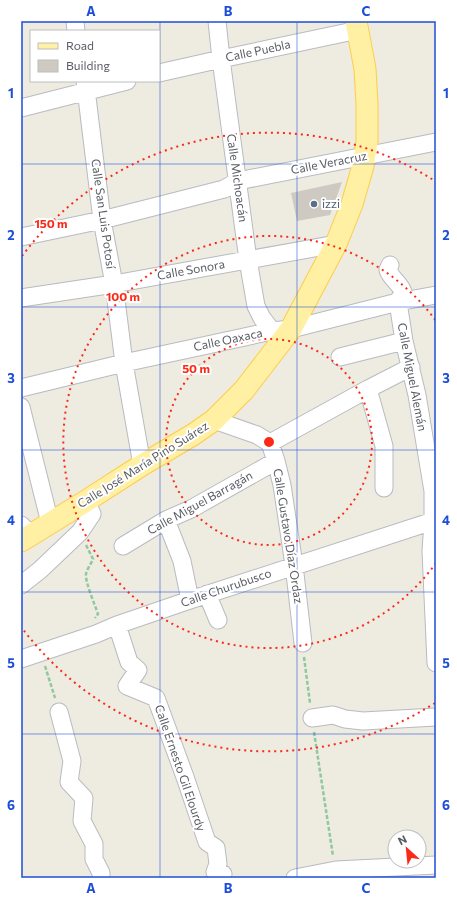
<svg xmlns="http://www.w3.org/2000/svg" width="457" height="899" font-family="Commissioner,sans-serif">
<rect width="100%" height="100%" fill="#eeebe0"/>
<path fill="#cec9c1" d="M 342,182 L 330,215 L 297,221 L 291,193 Z"/>
<g fill="none" stroke-linecap="round" stroke-linejoin="round">
<defs>
<path id="minor" d="M 75,21 L 76,31
M 217,21 L 221,59 L 248,260 L 256,306 L 262,318 L 272,331
M 159,73 L 221,59 L 358,30
M 85,81 L 102,220 L 114,284 L 124,363 L 142,465
M 21,108 L 127,81
M 21,237 L 102,220 L 224,189 L 238,181 L 436,142
M 390,265 L 388,270 C 391,279 400,283 403,292 L 398,302 L 404,341 L 417,395 L 433,491 L 433,521 L 431,551 L 436,663
M 21,298 L 114,284 L 336,244
M 340,357 L 404,341
M 21,388 L 124,363 L 272,331 L 291,329 L 398,302 L 436,295
M 368,389 L 384,446 L 384,488
M 21,407 L 50,523
M 214,420 L 257,435 L 270,443 L 276,461 L 282,485 L 294,565 L 303,643
M 270,443 L 368,389 L 411,367
M 166,520 L 182,561 L 190,600
M 21,525 L 31,535
M 123,546 L 166,520 L 191,509 L 276,461
M 21,585 L 40,570 L 80,532 L 92,514 L 86,501
M 207,594 L 218,620
M 117,625 L 129,662 L 138,670 L 127,686 L 156,698 L 185,777 L 207,842 L 216,848 L 218,864 L 215,872 L 223,874 L 221,878
M 21,659 L 96,634 L 117,625 L 190,600 L 433,521
M 59,712 L 72,761 L 69,782 L 84,798 L 82,821 L 94,844 L 94,859 L 101,873 L 101,878
M 312,718 L 333,715 L 345,719 L 363,721 L 436,717
M 295,878 L 336,870 L 436,865"/>
<path id="major" d="M 21,541 L 86,501 L 142,465 L 194,434 L 214,420 L 244,390 L 291,329 L 336,244 L 352,204 L 363,166 L 367,142 L 367,104 L 365,69 L 356,21"/>
</defs>
<use href="#minor" stroke="#b8bbc1" stroke-width="19"/>
<use href="#major" stroke="#ffcc47" stroke-width="23"/>
<path stroke="#90c8a0" stroke-width="2.5" stroke-dasharray="4 2" stroke-linecap="butt" d="M 86,545 L 93,559 C 91,564 87,569 86,574 C 85,582 95,605 98,614 L 95,618
M 304,657 L 310,703
M 45,666 L 55,698
M 314,732 L 333,856"/>
<use href="#minor" stroke="#fff" stroke-width="17"/>
<use href="#major" stroke="#fff0a3" stroke-width="21"/>
</g>
<path fill="none" stroke="#1d4ed8" stroke-width="1" stroke-opacity="0.55" d="M 160,21 L 160,878M 297,21 L 297,878M 21,164 L 436,164M 21,307 L 436,307M 21,450 L 436,450M 21,592 L 436,592M 21,734 L 436,734"/>
<g fill="none" stroke="#fb2a18" stroke-width="2" stroke-dasharray="2 4">
<circle cx="269" cy="442" r="103"/>
<path d="M436 563A206 206 0 1 1 436 321"/>
<path d="M435 703A309 309 0 0 1 22 628M22 256A309 309 0 0 1 435 181"/>
</g>
<circle fill="#5c6f8a" stroke="#fff" stroke-width="1.5" cx="314" cy="204" r="4"/>
<g text-anchor="middle" stroke-width="4" stroke-linejoin="round" paint-order="stroke">
<g font-size="12" fill="#595d63" stroke="#fff">
<text transform="translate(258 51) rotate(-12)" y="4">Calle Puebla</text>
<text transform="translate(329 163) rotate(-11)" y="4">Calle Veracruz</text>
<text transform="translate(237 178) rotate(82)" y="4">Calle Michoacán</text>
<text transform="translate(103 214) rotate(82)" y="4">Calle San Luis Potosí</text>
<text transform="translate(191 270) rotate(-10)" y="4">Calle Sonora</text>
<text transform="translate(228 340) rotate(-12)" y="4">Calle Oaxaca</text>
<text transform="translate(412 377) rotate(79)" y="4">Calle Miguel Alemán</text>
<text transform="translate(143 465) rotate(-32)" y="4">Calle José María Pino Suárez</text>
<text transform="translate(200 503) rotate(-29)" y="4">Calle Miguel Barragán</text>
<text transform="translate(288 536) rotate(81)" y="4">Calle Gustavo Díaz Ordaz</text>
<text transform="translate(226 588) rotate(-19)" y="4">Calle Churubusco</text>
<text transform="translate(180 768) rotate(71)" y="4">Calle Ernesto Gil Elourdy</text>
</g>
<g font-size="12" fill="#4e5e75" stroke="#fff" text-anchor="start">
<text x="322" y="208">izzi</text>
</g>
</g>
<circle cx="269" cy="442" r="6" fill="#fb2a18" stroke="#fff" stroke-width="2"/>
<g font-size="12" text-anchor="middle" font-weight="bold" fill="#fb2a18" stroke="#fff" stroke-width="4" stroke-linejoin="round" paint-order="stroke">
<text x="51" y="228">150 m</text>
<text x="123" y="301">100 m</text>
<text x="196" y="373">50 m</text>
</g>
<rect width="457" height="899" fill="none" stroke="#ffffff" stroke-width="44"/>
<rect x="30" y="30" width="130" height="52" fill="#ffffff" stroke="#bdbec1"/>
<rect x="38" y="43" width="20" height="6" fill="#fff0a3" stroke="#bdbec1"/>
<text x="66" y="50" font-size="12" fill="#595d63">Road</text>
<rect x="38" y="60" width="20" height="12" fill="#cec9c1" stroke="#bdbec1"/>
<text x="66" y="70" font-size="12" fill="#595d63">Building</text>
<g transform="translate(407 849) rotate(333)"><circle r="19" fill="#ffffff" stroke="#bdbec1"/>
<path d="M0-3L7 15L0 10L-7 15Z" fill="#fb2a18"/>
<text y="-6" font-size="11" font-weight="bold" text-anchor="middle" fill="#595d63">N</text>
</g>
<rect x="22" y="22" width="413" height="855" fill="none" stroke="#1d4ed8" stroke-width="1.5"/>
<g font-size="13" text-anchor="middle" font-weight="bold" fill="#1d4ed8">
<text x="91" y="16">A</text>
<text x="228" y="16">B</text>
<text x="366" y="16">C</text>
<text x="11" y="98">1</text>
<text x="446" y="98">1</text>
<text x="11" y="240">2</text>
<text x="446" y="240">2</text>
<text x="11" y="383">3</text>
<text x="446" y="383">3</text>
<text x="11" y="525">4</text>
<text x="446" y="525">4</text>
<text x="11" y="668">5</text>
<text x="446" y="668">5</text>
<text x="11" y="810">6</text>
<text x="446" y="810">6</text>
<text x="91" y="893">A</text>
<text x="228" y="893">B</text>
<text x="366" y="893">C</text>
</g>
</svg>
